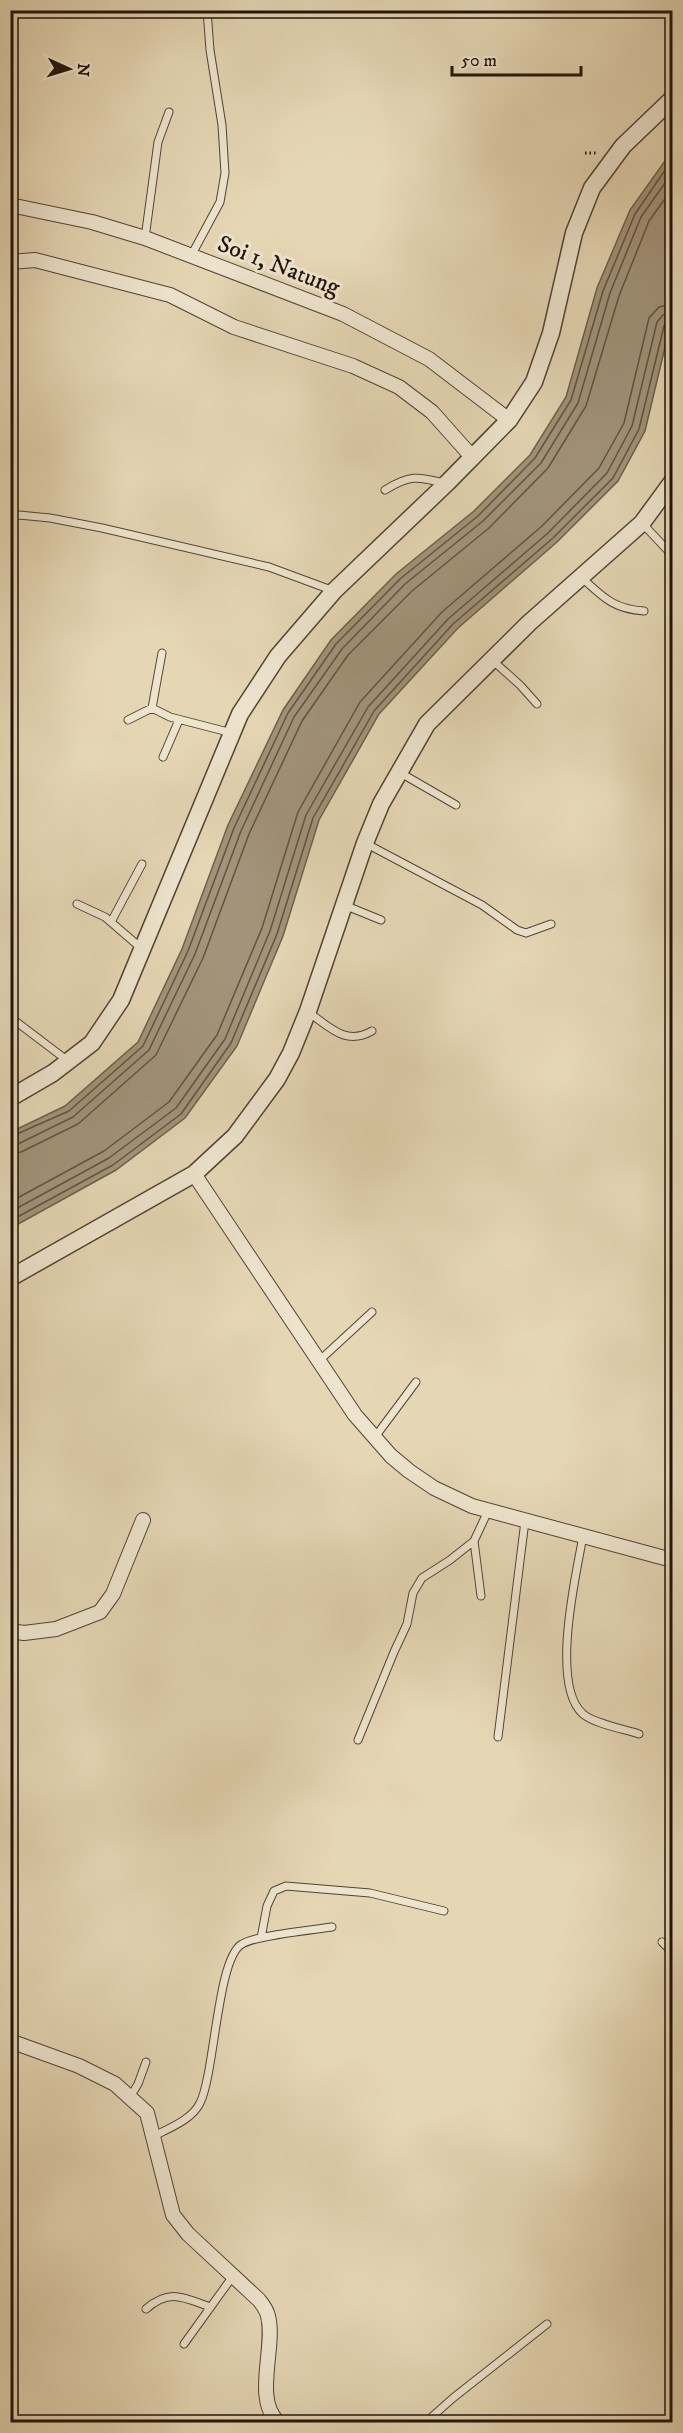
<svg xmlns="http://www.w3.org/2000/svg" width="683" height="2433" font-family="'IM FELL DW Pica',serif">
<rect width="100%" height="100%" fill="#e5d6b4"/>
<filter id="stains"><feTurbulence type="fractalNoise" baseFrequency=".00333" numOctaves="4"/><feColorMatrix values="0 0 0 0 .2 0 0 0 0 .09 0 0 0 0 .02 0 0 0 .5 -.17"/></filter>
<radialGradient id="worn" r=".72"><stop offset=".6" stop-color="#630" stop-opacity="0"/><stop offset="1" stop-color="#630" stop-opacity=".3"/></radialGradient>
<path fill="#a2947a" stroke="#6e604d" stroke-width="1.5" d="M 672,151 L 672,318 L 645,431 L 618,481 L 557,542 L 458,628 L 379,714 L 319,820 L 283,936 L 237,1046 L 185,1118 L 116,1170 L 11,1228 L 11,1132 L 65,1106 L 138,1042 L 182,949 L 228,825 L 283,710 L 331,640 L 396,574 L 474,511 L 530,455 L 566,397 L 597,288 L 630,210 Z"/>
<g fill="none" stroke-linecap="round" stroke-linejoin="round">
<path stroke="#615442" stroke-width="1.5" d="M 10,1137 L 69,1111 L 143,1046 L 188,951 L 234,828 L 288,713 L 336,644 L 400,579 L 478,516 L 535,458 L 571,400 L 603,291 L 635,214 L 672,160
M 10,1145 L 18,1144 L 73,1117 L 149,1050 L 195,954 L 241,831 L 294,717 L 342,649 L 405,584 L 483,521 L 541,463 L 578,403 L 610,293 L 641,217 L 672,173
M 10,1154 L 21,1152 L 78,1124 L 156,1055 L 203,958 L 249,834 L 302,721 L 348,655 L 412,591 L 489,528 L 548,468 L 586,406 L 619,296 L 649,221 L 672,189
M 10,1202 L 104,1151 L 169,1102 L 217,1035 L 262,928 L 298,812 L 360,702 L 442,612 L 542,526 L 599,468 L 624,423 L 649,318 L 659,307 L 672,304
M 10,1212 L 109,1158 L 176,1108 L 225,1039 L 270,931 L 306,815 L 368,707 L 448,619 L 548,533 L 607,473 L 632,426 L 657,322 L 663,315 L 672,313
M 10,1221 L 113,1165 L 181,1114 L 231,1043 L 277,934 L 313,818 L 374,711 L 453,624 L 553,538 L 613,478 L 639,429 L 664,326 L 667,322 L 672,321"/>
<defs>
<path id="service" d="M 145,238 L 158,142 L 169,112
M 191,256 L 220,202 L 225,173 L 222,125 L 210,50 L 207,10
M 385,490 C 409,475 417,476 444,483
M 10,519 L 19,515 L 50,518 L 102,528 L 269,567 L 334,591
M 642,523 L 672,555
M 581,577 C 603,597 613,609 644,611
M 162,653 L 152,708 L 170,717 L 232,733
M 492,660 L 520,685 L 537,704
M 128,720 L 152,708
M 163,757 L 179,720
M 399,772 L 456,805
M 365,843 L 482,905 L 517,930 L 526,933 L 551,924
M 77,904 L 105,917 L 141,948
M 344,905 L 381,920
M 111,922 L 142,864
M 308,1012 C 330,1027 345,1046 372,1031
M 10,1017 L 68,1061
M 320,1360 L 372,1312
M 375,1437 L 416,1382
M 583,1536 C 576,1575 550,1685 583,1714 C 595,1724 624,1729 639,1734
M 474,1541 L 481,1596
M 498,1737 L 525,1521
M 358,1740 L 394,1652 L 407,1624 L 413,1593 L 422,1578 L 450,1560 L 474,1541 L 488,1511
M 261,1938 L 267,1906 L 274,1891 L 286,1886 L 370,1893 L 444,1911
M 662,1942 L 672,1952
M 130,2097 L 138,2084 L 146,2062
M 152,2137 C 167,2129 192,2120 200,2103 C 215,2073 217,1958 242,1944 C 257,1935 312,1930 332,1927
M 146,2309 C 170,2288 184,2298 210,2307
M 184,2344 L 233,2276
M 305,2422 L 323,2422
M 426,2422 L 453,2398 L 547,2324"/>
<path id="minor" d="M 10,205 L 92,222 L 145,238 L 343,314 L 429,359 L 509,420
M 10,262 L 35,260 L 170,295 L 234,327 L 353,366 L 399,387 L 432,412 L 473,458
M 194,1174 L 355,1415 L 391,1456 L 409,1471 L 434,1488 L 472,1506 L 672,1560
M 10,1631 L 24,1633 L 56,1629 L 100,1612 L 113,1594 L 143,1520
M 10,2041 L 79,2066 L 115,2084 L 147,2113 L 173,2215 L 188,2234 L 259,2300 C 263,2305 267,2310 268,2316 C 276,2347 253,2399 278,2422"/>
<path id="tertiary" d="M 10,1098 L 53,1073 L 92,1043 L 121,1000 L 240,714 L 278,656 L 334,591 L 447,483 L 509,420 L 534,382 L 551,333 L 574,233 L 592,188 L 623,146 L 672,99
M 10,1278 L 194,1174 L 235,1136 L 277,1079 L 291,1053 L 308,1011 L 365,843 L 381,804 L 427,724 L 529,623 L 642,523 L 672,482"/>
</defs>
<use href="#service" stroke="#514434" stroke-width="9"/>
<use href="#minor" stroke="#514434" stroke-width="16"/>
<use href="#tertiary" stroke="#514434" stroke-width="19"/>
<path stroke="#20130a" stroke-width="3" stroke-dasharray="1.5 3" stroke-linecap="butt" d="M 585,153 L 598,153"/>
<use href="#service" stroke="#eee4ce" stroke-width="7"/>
<use href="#minor" stroke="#eee4ce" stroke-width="14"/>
<use href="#tertiary" stroke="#eee4ce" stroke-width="16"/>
</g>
<g text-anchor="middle" stroke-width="6" stroke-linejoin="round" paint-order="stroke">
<g font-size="24" fill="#20130a" stroke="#eee4ce">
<text transform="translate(279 265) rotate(21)" y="8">Soi 1, Natung</text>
</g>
</g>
<rect width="683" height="2433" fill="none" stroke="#e5d6b4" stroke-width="36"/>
<rect x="12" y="12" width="659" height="2409" fill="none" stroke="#20130a" stroke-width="3"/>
<rect x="18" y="18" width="647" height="2397" fill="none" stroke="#20130a" stroke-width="1.5"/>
<g transform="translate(69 69) rotate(94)" stroke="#eee4ce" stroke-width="4.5" paint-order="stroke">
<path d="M0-4.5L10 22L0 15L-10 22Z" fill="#20130a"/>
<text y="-9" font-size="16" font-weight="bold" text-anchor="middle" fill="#20130a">N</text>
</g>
<path d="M452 66v9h129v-9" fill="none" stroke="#20130a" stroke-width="3"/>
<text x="461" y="66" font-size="18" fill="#20130a" stroke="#eee4ce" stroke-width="4.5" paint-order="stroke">50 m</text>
<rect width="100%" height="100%" filter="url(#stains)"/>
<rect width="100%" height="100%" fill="url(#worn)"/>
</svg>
